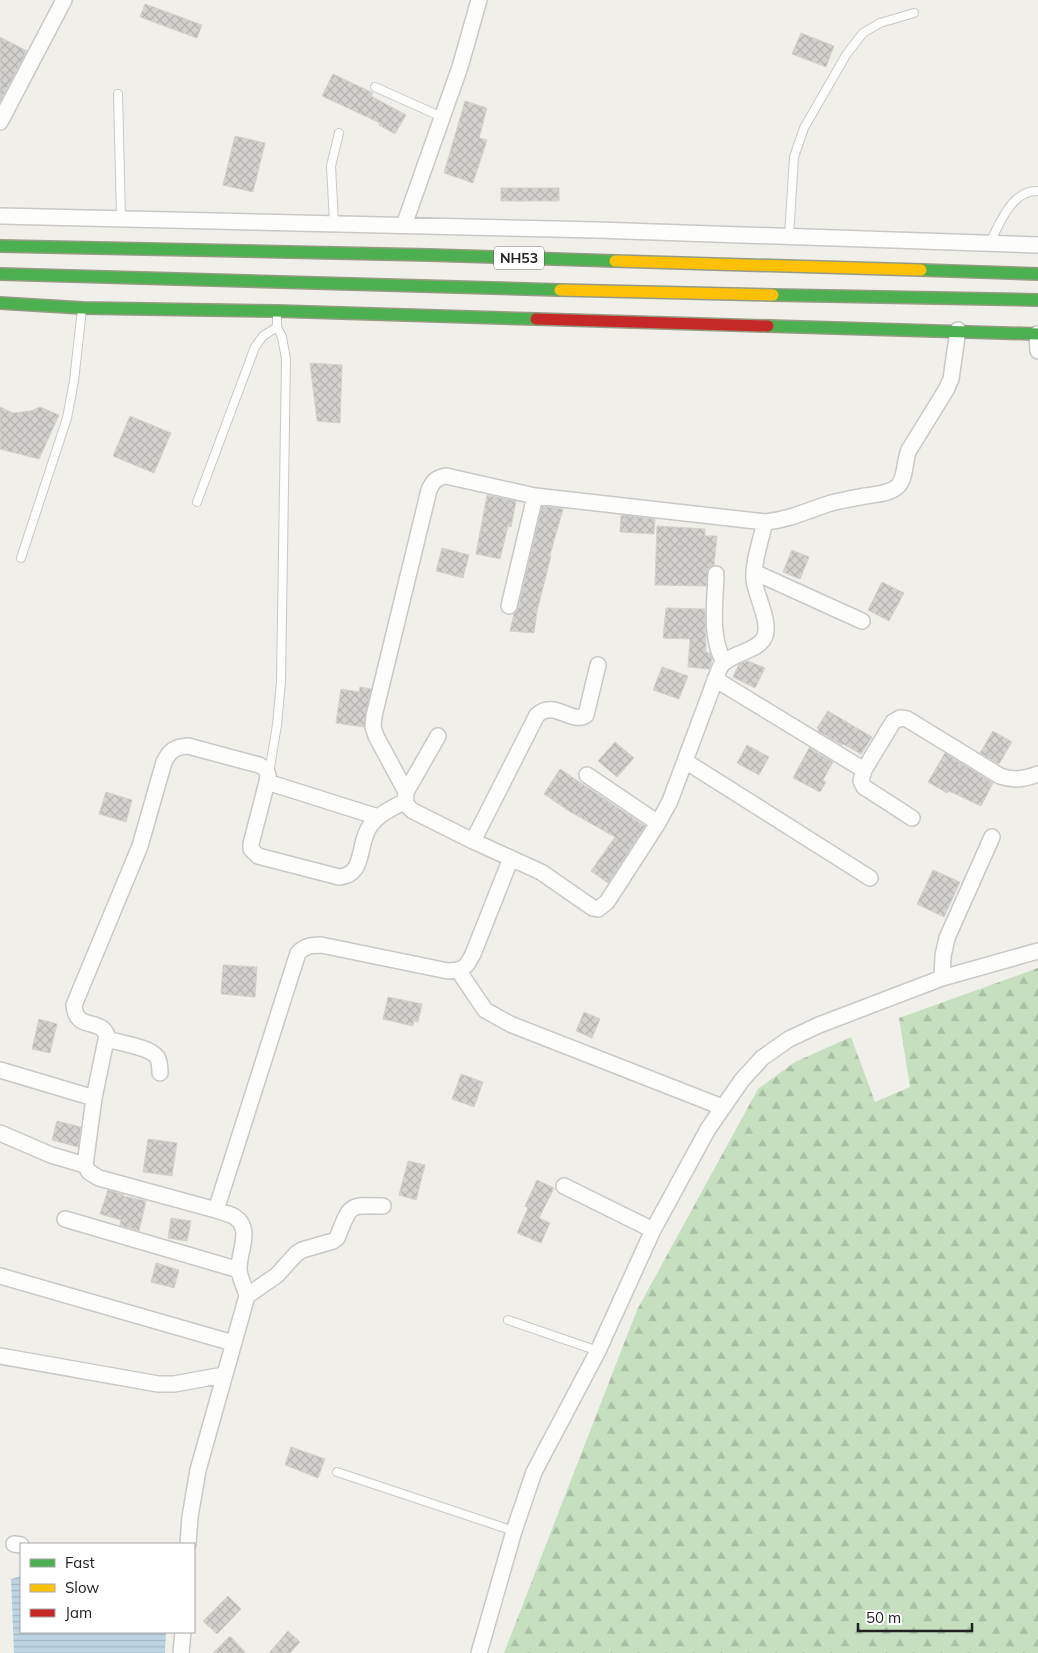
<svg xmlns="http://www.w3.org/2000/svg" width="1038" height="1653" font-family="Mulish,sans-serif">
<defs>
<pattern id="forest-firs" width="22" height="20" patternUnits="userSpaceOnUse" patternTransform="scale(1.25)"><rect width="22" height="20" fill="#c5dfbf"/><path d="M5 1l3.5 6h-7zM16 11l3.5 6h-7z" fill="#a9bfa4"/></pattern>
<pattern id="water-rules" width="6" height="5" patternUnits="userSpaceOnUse" patternTransform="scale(1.25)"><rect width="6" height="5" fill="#bdd4e3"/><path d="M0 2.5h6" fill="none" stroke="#a2b6c2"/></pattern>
<pattern id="building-cross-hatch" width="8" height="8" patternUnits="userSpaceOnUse" patternTransform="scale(1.25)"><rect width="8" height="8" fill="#d2d1cd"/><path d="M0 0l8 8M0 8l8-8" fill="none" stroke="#b4b3b0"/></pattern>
</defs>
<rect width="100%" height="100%" fill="#f0efea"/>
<path fill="url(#forest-firs)" d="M 1038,968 L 1038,1653 L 504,1653 L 637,1310 L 758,1089 L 795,1062 L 851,1037 L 875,1102 L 910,1087 L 899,1018 Z"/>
<path fill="url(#water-rules)" d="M 21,1576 L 21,1632 L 166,1632 L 165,1653 L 14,1653 L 11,1579 Z"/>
<path fill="url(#building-cross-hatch)" stroke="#d3d1cb" d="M 145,4 L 202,25 L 197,38 L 140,17 Z
M 801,33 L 834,46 L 826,67 L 792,54 Z
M 0,37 L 27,51 L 0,102 Z
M 333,74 L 373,93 L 371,96 L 406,115 L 395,134 L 379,125 L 380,123 L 322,96 Z
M 465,101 L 487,108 L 479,138 L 487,140 L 473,183 L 444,173 Z
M 235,136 L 265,143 L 253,192 L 223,185 Z
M 501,188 L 559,188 L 559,201 L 501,201 Z
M 310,363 L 342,365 L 340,423 L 317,421 Z
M 0,407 L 13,413 L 31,411 L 40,407 L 59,415 L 39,459 L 0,449 Z
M 130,416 L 171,433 L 154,473 L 113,456 Z
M 487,495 L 516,501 L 511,527 L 508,526 L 500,559 L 476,554 Z
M 542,506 L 563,509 L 550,555 L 551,556 L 537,611 L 534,633 L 510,631 L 514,614 L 518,608 Z
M 621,515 L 655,519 L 654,534 L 620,532 Z
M 657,526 L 705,529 L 705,536 L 717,536 L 714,565 L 708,569 L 706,586 L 655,585 Z
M 442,548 L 469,555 L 463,578 L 436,571 Z
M 792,550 L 809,557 L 800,579 L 783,572 Z
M 882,582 L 904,593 L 889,621 L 868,610 Z
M 666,608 L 705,609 L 706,652 L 710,653 L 712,659 L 709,669 L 688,667 L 690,639 L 663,638 Z
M 748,661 L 765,668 L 755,688 L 733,677 L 739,664 Z
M 662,667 L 688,676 L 679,699 L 653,690 Z
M 360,687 L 371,689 L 364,727 L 336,723 L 341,689 L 359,692 Z
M 828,711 L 872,737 L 861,754 L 843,744 L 842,745 L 818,731 L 819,729 L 817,728 Z
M 993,731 L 1012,742 L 999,764 L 980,753 Z
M 615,742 L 634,758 L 617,777 L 598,761 Z
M 747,745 L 769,757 L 759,775 L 737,763 Z
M 809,748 L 833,762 L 823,780 L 826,782 L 820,792 L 793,778 Z
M 945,753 L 993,783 L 981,806 L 949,791 L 947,793 L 928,782 Z
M 560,769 L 645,826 L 608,883 L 591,871 L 615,837 L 569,811 L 544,794 Z
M 106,792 L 132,800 L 126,822 L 99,814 Z
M 933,870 L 960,882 L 944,917 L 917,904 Z
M 223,965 L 257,967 L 255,997 L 221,994 Z
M 388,997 L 422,1004 L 418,1022 L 414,1021 L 413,1026 L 383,1019 Z
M 584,1012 L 600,1019 L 592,1038 L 576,1031 Z
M 39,1019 L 57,1024 L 50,1053 L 32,1049 Z
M 461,1074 L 483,1082 L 474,1107 L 452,1099 Z
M 57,1121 L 81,1127 L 78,1147 L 52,1140 Z
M 148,1139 L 177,1143 L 172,1176 L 143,1172 Z
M 408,1161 L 425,1165 L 416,1200 L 399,1195 Z
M 537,1180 L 554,1188 L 539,1218 L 550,1223 L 541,1243 L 517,1233 L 528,1208 L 525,1206 Z
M 108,1190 L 124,1195 L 123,1196 L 146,1201 L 139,1231 L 120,1225 L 121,1220 L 100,1214 Z
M 171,1218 L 191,1221 L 187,1241 L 168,1238 Z
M 156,1263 L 179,1270 L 174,1288 L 151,1282 Z
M 291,1447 L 325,1459 L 318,1478 L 285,1465 Z
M 228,1596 L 241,1609 L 217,1634 L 203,1621 Z
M 288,1631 L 300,1642 L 290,1653 L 269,1653 Z
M 230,1636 L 246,1653 L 213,1653 Z"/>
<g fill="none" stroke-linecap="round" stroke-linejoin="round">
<defs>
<path id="lane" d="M 375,87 L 442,117
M 118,94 L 121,218
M 334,223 L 331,166 L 339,133
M 789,237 L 794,157 L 804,128 L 846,55 L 863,33 L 880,23 L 914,13
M 989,244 C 1000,224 1011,190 1038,191
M 197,502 L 255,347 L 263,336 L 277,327
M 21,558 L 67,418 L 74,381 L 82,309
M 269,773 L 277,725 L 281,682 L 286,359 L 282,337 L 277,327 L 277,312
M 508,1320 L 598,1351
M 337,1472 L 514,1531"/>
<path id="street" d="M 0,122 L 64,0
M 0,216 L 597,230 L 1038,245
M 404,225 L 460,67 L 479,0
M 1037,334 L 1038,351
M 754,572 L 862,621
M 716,574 C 715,604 710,634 723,661
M 509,606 L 535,496
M 715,679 L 864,770
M 438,736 L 406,792 C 405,801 405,805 413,811 L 473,841 L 541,872 L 593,908 L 598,909 L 607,902 L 658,823
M 685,761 L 870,878
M 587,775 L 658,823 L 670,801 L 720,667 C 729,653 757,652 764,638 C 772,623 755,595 754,579 C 753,562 761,539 765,522 C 789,520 809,510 831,503 C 842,500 854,498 865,496 C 875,494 890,494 898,486 C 906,478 904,461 909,450 L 946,390 L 951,379 L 958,330
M 267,782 L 378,817
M 406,792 L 376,736 L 373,727 L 374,716 L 429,490 C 433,481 436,478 446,476 L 535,496 L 765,522
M 912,818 L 864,787 L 861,781 L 864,770 L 893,722 L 900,718 L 907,719 L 1000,776 C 1014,781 1024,779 1038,774
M 473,841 L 537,715 C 555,699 571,725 586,715 L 598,665
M 458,970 L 485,1010 L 510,1024 L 722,1107
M 942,978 L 943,956 L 947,938 L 992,837
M 107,1039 C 120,1043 150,1047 157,1057 C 160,1062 160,1068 160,1073
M 0,1070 L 94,1098
M 0,1133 L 51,1155 L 85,1165 L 89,1172 L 99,1178 L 216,1210 C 222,1212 230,1214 235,1217 C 253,1229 238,1253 239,1270 C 240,1279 245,1287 247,1296 L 198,1470 L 190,1517 L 188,1544
M 85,1165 L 94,1098 L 107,1035 C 99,1017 76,1032 74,1005 L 140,846 L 164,762 C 170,750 175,747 188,746 L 259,765 L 266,769 L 268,775 L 267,782 L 251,844 L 251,849 L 258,856 L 339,877 C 366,875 357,844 370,826 C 378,814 393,808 405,801
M 564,1186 L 653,1230
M 216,1210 L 298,953 C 305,946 311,945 321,945 L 448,971 C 464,970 466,968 473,954 L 511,858
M 65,1219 L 239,1270
M 0,1276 L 233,1343
M 247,1296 L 277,1275 L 296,1254 L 302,1250 L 333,1241 L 337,1238 C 351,1205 346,1205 383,1206
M 0,1356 L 158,1384 L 174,1384 L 224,1375
M 14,1544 L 21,1545
M 181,1653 L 183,1632
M 479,1653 L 514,1531 L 534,1472 L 598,1351 L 653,1230 L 708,1129 L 742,1080 L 762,1058 L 789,1039 L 819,1025 L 942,978 L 1038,951"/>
<path id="fast" d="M 0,246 L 429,255 L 615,261
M 921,270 L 1038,274
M 0,274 L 560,290
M 773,295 L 1038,300
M 0,303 L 83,308 L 277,311 L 536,319
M 768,326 L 1038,334"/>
<path id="slow" d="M 615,261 L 921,270
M 560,290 L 773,295"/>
<path id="jam" d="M 536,319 L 768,326"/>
</defs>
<use href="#lane" stroke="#c8c8c6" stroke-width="10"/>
<use href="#street" stroke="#c8c8c6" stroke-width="18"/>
<use href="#fast" stroke="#949b80" stroke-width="14"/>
<use href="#slow" stroke="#949b80" stroke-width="14"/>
<use href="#jam" stroke="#949b80" stroke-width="14"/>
<use href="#lane" stroke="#fdfdfc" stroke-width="8"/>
<use href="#street" stroke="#fdfdfc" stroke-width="15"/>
<use href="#fast" stroke="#4caf50" stroke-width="11"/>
<use href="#slow" stroke="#ffc107" stroke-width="11"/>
<use href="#jam" stroke="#c62828" stroke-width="11"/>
</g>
<g text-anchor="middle" stroke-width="4.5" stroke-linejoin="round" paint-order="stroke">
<rect fill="#fff" stroke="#646464" stroke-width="1" x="494" y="246.5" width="50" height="23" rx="4"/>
<g font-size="14" font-weight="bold" fill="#212121">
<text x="519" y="263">NH53</text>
</g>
</g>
<rect x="20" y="1543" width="175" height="90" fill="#ffffff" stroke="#a6a6a6"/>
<rect x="30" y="1559" width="25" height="8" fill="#4caf50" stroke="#a6a6a6"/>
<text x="65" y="1568" font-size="15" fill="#212121">Fast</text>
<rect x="30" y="1584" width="25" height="8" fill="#ffc107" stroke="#a6a6a6"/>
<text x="65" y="1593" font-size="15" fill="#212121">Slow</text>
<rect x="30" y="1609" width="25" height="8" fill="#c62828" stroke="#a6a6a6"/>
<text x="65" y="1618" font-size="15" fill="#212121">Jam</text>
<path d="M858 1623v8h114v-8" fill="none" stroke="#212121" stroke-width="2.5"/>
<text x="866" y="1623" font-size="15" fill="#212121" stroke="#ffffff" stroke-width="4" paint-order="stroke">50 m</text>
</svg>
